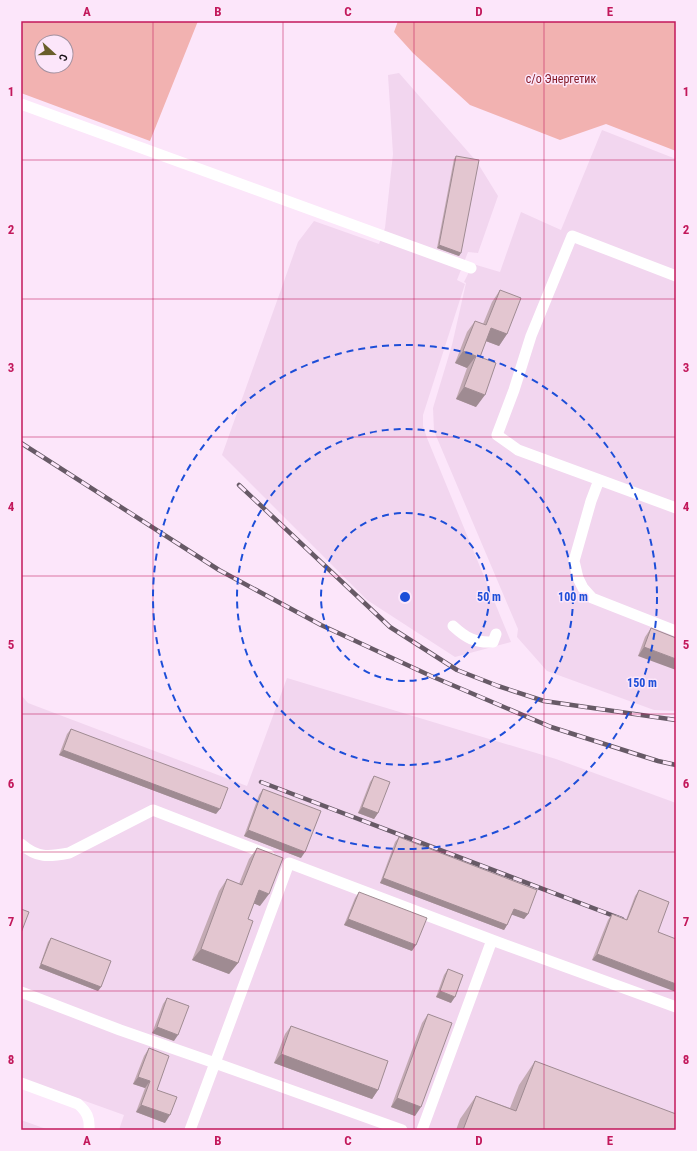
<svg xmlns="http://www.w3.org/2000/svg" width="697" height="1151" font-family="'Roboto Condensed',sans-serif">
<rect width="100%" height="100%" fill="#fce6fa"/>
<path fill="#f2d6ef" d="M 399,73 L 477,162 L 498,196 L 478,253 L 468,252 L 457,280 L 465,284 L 423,415 L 423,426 L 427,438 L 511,642 L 455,657 L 367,600 L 222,455 L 298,242 L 314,221 L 379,244 L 385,228 L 393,154 L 388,75 Z
M 602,130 L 676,159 L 676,711 L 654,710 L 547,671 L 517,637 L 518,629 L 434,431 L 433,408 L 452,345 L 466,283 L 464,282 L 473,264 L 500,272 L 521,212 L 561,230 Z
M 287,678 L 556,759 L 676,803 L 676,1130 L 119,1130 L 124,1115 L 21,1078 L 21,695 L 28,703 L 247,786 Z
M 21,1120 L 49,1130 L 21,1130 Z"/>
<path fill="#f2b2b1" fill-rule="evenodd" d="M 21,21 L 198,21 L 150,141 L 21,93 ZM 42,42 L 66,42 L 66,66 L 42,66 Z
M 398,21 L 676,21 L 676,151 L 606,124 L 560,140 L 470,105 L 413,53 L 394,32 Z"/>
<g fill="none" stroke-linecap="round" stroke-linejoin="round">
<path stroke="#fff" stroke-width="11" d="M 21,104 L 471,268
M 676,276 L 572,236 L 531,336 L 514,390 L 497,435 L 518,450 L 676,508
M 599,480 L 591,501 L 574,561 L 578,578 L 583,588 L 592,598 L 676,631
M 453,626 C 466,638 475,643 493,642 L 496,634
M 21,844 C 37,858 48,857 69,853 L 153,810 L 269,855
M 21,992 L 120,1030 L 215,1063 L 289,863 L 492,940
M 21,1083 L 78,1104 C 87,1112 90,1118 89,1130
M 190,1130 L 215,1063 L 402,1130
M 422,1130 L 492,940 L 676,1007"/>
<defs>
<path id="rail" d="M 21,443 L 219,570 L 321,625 L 431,676 L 551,727 L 658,761 L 676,765
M 239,485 L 390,627 L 457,670 L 498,686 L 544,701 L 676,720
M 261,782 L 622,919"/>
</defs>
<use href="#rail" stroke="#675a66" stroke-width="4.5"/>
<use href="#rail" stroke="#fce6fa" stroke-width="3" stroke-dasharray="9" stroke-linecap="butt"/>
</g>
<path fill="#c3aab3" d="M 456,156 L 461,253 L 459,256 L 437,248 L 454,159 Z
M 500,290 L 507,334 L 499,346 L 486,341 L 480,357 L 476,407 L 456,399 L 467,368 L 455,363 L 467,332 L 475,321 L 483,324 L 492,302 Z
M 651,628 L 676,638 L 638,656 L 645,637 Z
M 71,729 L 216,814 L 59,755 L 67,734 Z
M 374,776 L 378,813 L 374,819 L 358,813 L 370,782 Z
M 263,789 L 301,858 L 244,836 L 259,795 Z
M 399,837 L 528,914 L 524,919 L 512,914 L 507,925 L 504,930 L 380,883 L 395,842 Z
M 257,848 L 260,906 L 254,903 L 248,919 L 238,963 L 229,974 L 192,960 L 219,891 L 227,879 L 239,884 L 249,859 Z
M 639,890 L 669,902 L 592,960 L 608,920 L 612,914 L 626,920 L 635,896 Z
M 359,892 L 412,951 L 344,925 L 355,898 Z
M 51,938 L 101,987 L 98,991 L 39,968 L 48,942 Z
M 448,969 L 451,1003 L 436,997 L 444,975 Z
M 167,998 L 174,1041 L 152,1033 L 163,1004 Z
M 428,1014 L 415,1116 L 391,1107 L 422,1023 Z
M 291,1026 L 378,1090 L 372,1099 L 274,1063 L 285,1034 Z
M 149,1048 L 157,1090 L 165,1123 L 136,1112 L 145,1088 L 133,1084 L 144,1056 Z
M 535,1061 L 676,1130 L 456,1130 L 460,1119 L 476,1096 L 510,1108 L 519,1085 Z"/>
<path fill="#9f8b92" d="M 439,245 L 461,253 L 459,256 L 437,248 Z
M 491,328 L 507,334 L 499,346 L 483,340 Z
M 463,351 L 476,356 L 467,368 L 455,363 Z
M 464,387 L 485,395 L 476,407 L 456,399 Z
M 644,647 L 676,659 L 676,670 L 638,656 Z
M 63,750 L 220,809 L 216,814 L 59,755 Z
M 362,807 L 378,813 L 374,819 L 358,813 Z
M 248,830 L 305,852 L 301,858 L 244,836 Z
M 383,878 L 507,925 L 504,930 L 380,883 Z
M 259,890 L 269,894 L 260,906 L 250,902 Z
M 514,909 L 528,914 L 524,919 L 510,914 Z
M 348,919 L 416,945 L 412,951 L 344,925 Z
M 201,949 L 238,963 L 229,974 L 192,960 Z
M 597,954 L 676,984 L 676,992 L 592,960 Z
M 41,964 L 101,987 L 98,991 L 39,968 Z
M 440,991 L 455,997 L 451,1003 L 436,997 Z
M 157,1027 L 178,1035 L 174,1041 L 152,1033 Z
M 281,1054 L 378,1090 L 372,1099 L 274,1063 Z
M 138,1077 L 150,1081 L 145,1088 L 133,1084 Z
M 397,1098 L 421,1107 L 415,1116 L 391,1107 Z
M 141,1105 L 170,1115 L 165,1123 L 136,1112 Z"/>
<path fill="#e3c6d0" stroke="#9f8b92" d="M 456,156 L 479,160 L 461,253 L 439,245 Z
M 500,290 L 521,298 L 507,334 L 491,328 L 480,357 L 496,363 L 485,395 L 464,387 L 476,356 L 463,351 L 475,321 L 486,325 Z
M 651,628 L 676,638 L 676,659 L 644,647 Z
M 71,729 L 228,788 L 220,809 L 63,750 Z
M 374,776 L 390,782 L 378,813 L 362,807 Z
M 263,789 L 321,811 L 305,852 L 248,830 Z
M 399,837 L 537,890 L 528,914 L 514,909 L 507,925 L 383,878 Z
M 257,848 L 283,858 L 269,894 L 259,890 L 248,919 L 253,921 L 238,963 L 201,949 L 227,879 L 242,885 Z
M 639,890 L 669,902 L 658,932 L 676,939 L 676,984 L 597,954 L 612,914 L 627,920 Z
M 359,892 L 427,918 L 416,945 L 348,919 Z
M 21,909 L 29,912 L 21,933 Z
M 51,938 L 111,961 L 101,987 L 41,964 Z
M 448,969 L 463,975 L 455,997 L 440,991 Z
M 167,998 L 189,1006 L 178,1035 L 157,1027 Z
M 428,1014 L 452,1023 L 421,1107 L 397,1098 Z
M 291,1026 L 388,1061 L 378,1090 L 281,1054 Z
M 149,1048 L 169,1056 L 157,1090 L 177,1097 L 170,1115 L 141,1105 L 150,1081 L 138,1077 Z
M 535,1061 L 676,1114 L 676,1130 L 463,1130 L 476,1096 L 516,1111 Z"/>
<path fill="none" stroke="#c2185b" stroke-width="1" stroke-opacity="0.55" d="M 153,21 L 153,1130M 283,21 L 283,1130M 414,21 L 414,1130M 544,21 L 544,1130M 21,160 L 676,160M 21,299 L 676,299M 21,437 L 676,437M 21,576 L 676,576M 21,714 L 676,714M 21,852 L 676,852M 21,991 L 676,991"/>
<g fill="none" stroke="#1d4ed8" stroke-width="2" stroke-dasharray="7 5">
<circle cx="405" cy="597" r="84"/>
<circle cx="405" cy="597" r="168"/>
<circle cx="405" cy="597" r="252"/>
</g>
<g text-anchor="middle" stroke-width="3" stroke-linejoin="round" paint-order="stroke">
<g font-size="12" fill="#861c28" stroke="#fce6fa">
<text x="561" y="83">с/о Энергетик</text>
</g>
</g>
<circle cx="405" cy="597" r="6" fill="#1d4ed8" stroke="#fce6fa" stroke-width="2"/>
<g font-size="12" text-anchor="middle" font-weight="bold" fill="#1d4ed8" stroke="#fce6fa" stroke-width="3" stroke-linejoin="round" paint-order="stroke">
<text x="489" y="601">50 m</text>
<text x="573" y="601">100 m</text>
<text x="642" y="687">150 m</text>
</g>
<rect width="697" height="1151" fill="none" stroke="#fce6fa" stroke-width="44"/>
<g transform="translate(54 54) rotate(111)"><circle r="19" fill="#fce6fa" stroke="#a191a0"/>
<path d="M0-3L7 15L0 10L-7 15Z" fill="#695e2a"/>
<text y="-6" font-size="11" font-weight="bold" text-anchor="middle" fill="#191118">С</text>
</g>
<rect x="22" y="22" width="653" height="1107" fill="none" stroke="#c2185b" stroke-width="1.5"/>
<g font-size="13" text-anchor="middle" font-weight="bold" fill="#c2185b">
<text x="87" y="16">A</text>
<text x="218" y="16">B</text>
<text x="348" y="16">C</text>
<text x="479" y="16">D</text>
<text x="610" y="16">E</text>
<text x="11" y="96">1</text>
<text x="686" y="96">1</text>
<text x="11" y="234">2</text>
<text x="686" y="234">2</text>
<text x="11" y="372">3</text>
<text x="686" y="372">3</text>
<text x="11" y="511">4</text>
<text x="686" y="511">4</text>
<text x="11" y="649">5</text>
<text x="686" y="649">5</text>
<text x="11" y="788">6</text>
<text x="686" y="788">6</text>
<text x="11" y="926">7</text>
<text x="686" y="926">7</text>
<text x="11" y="1064">8</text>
<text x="686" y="1064">8</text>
<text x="87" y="1145">A</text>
<text x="218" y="1145">B</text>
<text x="348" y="1145">C</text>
<text x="479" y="1145">D</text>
<text x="610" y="1145">E</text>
</g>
</svg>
